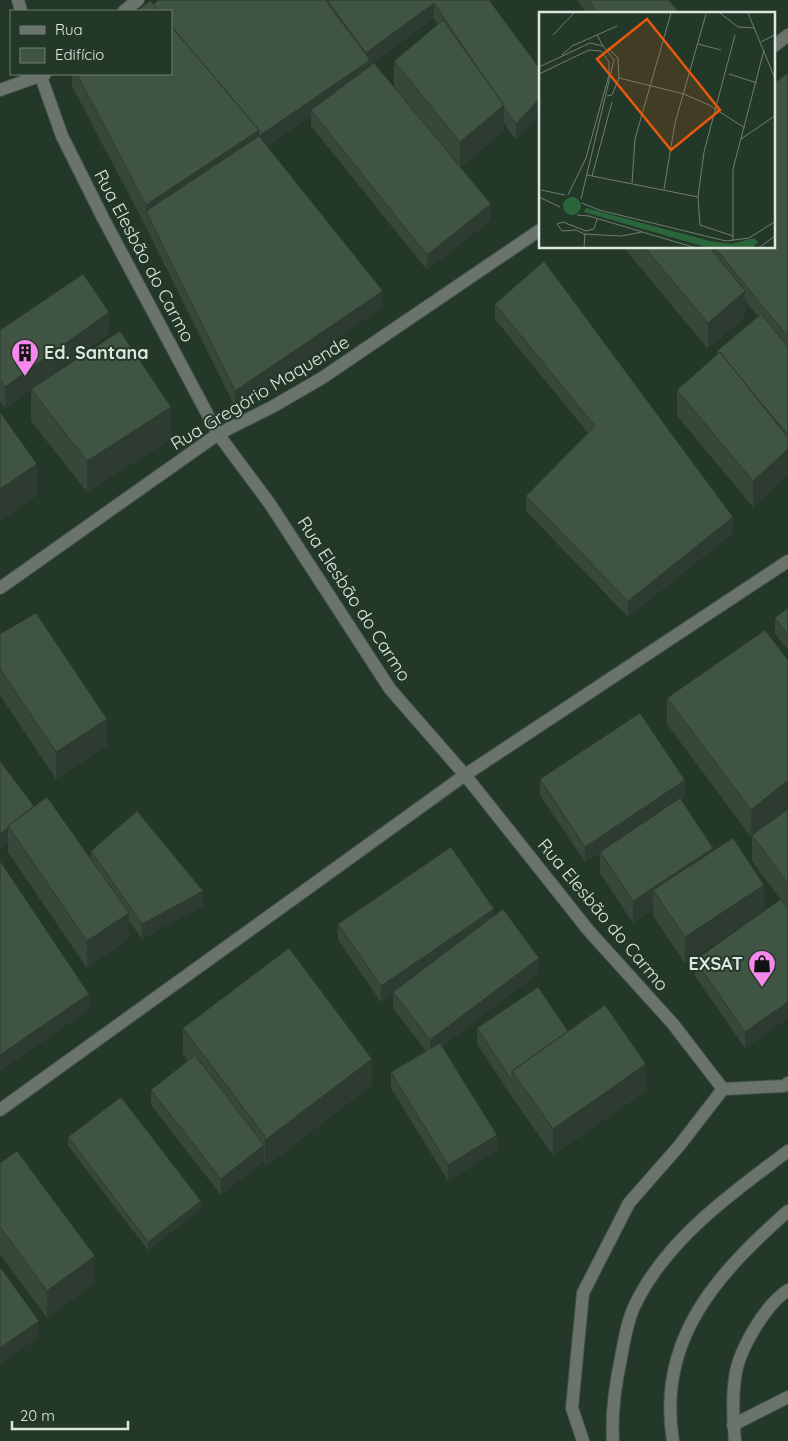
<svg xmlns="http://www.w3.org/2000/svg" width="788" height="1441" font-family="Quicksand,sans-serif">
<rect width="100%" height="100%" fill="#243829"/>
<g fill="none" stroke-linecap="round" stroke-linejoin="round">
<defs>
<path id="minor" d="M 18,0 L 21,11
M 124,11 L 138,0
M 774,46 L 788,35
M 40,74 L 62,136 L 103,218 L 218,434 L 270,504 L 390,689 L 465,775 L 589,931 L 673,1024 L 723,1089
M 0,90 L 45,74
M 0,588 L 218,434 L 272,407 L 322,378 L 540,230
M 0,1110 L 465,775 L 788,561
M 733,1425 L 788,1397
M 583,1441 L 572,1408 L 583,1293 L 629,1203 L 679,1146 L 723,1089 L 784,1086 L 788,1083
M 613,1441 C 611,1413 615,1386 621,1358 C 624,1341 627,1322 634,1307 C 665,1240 731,1194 788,1151
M 673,1441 C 656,1339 718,1273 788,1211
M 735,1441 C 733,1421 732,1399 735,1378 C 738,1351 765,1305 788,1290"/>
</defs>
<use href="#minor" stroke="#415446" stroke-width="14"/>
<use href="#minor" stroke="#6a746c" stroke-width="12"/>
</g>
<path fill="#37483a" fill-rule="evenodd" d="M 159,0 L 489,0 L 540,69 L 516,140 L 504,123 L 504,131 L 461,167 L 491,220 L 427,270 L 311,126 L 311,116 L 267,146 L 383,307 L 235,407 L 146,227 L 72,86 L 72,74 L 171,74 ZM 434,18 L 438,25 L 394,61 L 394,87 L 370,66 L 370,65 Z
M 577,0 L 669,0 L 680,14 L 587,14 Z
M 788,73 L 788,475 L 753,507 L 677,416 L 677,390 L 717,355 L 717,351 L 758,316 L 745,301 L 745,317 L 708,349 L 625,249 L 625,248 L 774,248 Z
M 495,304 L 733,533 L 628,617 L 526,511 L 526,496 L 588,433 L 495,319 Z
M 0,330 L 109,334 L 45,380 L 171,439 L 87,492 L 31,421 L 31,390 L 5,409 L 0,401 Z
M 788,608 L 788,650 L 775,634 L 775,618 Z
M 0,634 L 107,746 L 56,779 L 0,695 Z
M 788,660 L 788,807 L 760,829 L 788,809 L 788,1018 L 745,1048 L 695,976 L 695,960 L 781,900 L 752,861 L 752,836 L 751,837 L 667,724 L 667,698 Z
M 0,761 L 34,806 L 91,859 L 91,851 L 203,906 L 142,939 L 129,921 L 129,939 L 87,968 L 8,852 L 8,843 Z
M 540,779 L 685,796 L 680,799 L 713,851 L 764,911 L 685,963 L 653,916 L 653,909 L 633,923 L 600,873 L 600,853 L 585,862 L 540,795 Z
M 494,916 L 539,973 L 442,1046 L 497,1150 L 448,1181 L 391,1088 L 391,1072 L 426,1051 L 393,1008 L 393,994 L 381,1002 L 338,940 L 338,924 Z
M 183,1028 L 372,1085 L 265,1167 L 264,1161 L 221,1195 L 151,1105 L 151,1090 L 188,1061 L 183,1054 Z
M 477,1028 L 568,1031 L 646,1091 L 553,1155 L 512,1097 L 477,1044 Z
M 68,1137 L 201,1209 L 148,1250 L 68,1146 Z
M 0,1163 L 95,1283 L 47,1318 L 0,1254 Z"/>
<path fill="#2d3b30" d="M 434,3 L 434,18 L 370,65 L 370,76 L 311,110 L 311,116 L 259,152 L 259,136 L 366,63 L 366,53 Z
M 540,98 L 540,114 L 516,140 L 516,124 Z
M 504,105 L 504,131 L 460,168 L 460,142 Z
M 259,130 L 259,152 L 146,211 L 146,205 Z
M 491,204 L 491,220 L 427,270 L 427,255 Z
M 383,291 L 383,307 L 235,407 L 235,391 Z
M 745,291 L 745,317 L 708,349 L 708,323 Z
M 109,312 L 109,334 L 5,409 L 5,387 Z
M 171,407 L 171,439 L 87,492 L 87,461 Z
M 788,449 L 788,475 L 753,507 L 753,481 Z
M 37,464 L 37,496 L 0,521 L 0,489 Z
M 733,517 L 733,533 L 628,617 L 628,601 Z
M 107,719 L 107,746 L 56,779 L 56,752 Z
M 685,780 L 685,796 L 585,862 L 585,847 Z
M 788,780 L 788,807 L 751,837 L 751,810 Z
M 8,828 L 8,843 L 0,850 L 0,834 Z
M 713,848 L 713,870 L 653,890 L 653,909 L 633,923 L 633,901 Z
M 764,885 L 764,911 L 685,963 L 685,937 Z
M 203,891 L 203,906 L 142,939 L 142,924 Z
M 494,909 L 494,925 L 393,992 L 393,994 L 381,1002 L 381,986 Z
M 129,913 L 129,939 L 87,968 L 87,941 Z
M 539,958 L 539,973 L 430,1056 L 430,1040 Z
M 89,994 L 89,1010 L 0,1071 L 0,1055 Z
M 788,1002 L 788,1018 L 745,1048 L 745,1032 Z
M 372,1059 L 372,1085 L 265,1167 L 265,1140 Z
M 646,1064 L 646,1091 L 553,1155 L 553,1129 Z
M 497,1135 L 497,1150 L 448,1181 L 448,1165 Z
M 264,1145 L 264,1161 L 221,1195 L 221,1179 Z
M 201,1201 L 201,1209 L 148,1250 L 148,1242 Z
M 95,1256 L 95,1283 L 47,1318 L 47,1291 Z
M 39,1321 L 39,1337 L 0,1364 L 0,1348 Z"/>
<path fill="#405444" stroke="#2d3b30" d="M 159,0 L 325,0 L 370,60 L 259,136 L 259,130 L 171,26 L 171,11 L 159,11 L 153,4 Z
M 327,0 L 489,0 L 540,69 L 540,98 L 516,124 L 504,108 L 504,105 L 477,67 L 434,3 L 366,53 Z
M 589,0 L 669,0 L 680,14 L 598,14 Z
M 150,1 L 159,11 L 137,11 Z
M 443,20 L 504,105 L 460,142 L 394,61 Z
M 171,26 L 259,130 L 146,205 L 77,74 L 171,74 Z
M 374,63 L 491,204 L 427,255 L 311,110 Z
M 788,73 L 788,337 L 715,248 L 774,248 L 774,83 Z
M 259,136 L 383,291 L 235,391 L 146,211 Z
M 645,248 L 710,248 L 745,291 L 708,323 Z
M 544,261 L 733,517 L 628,601 L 526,496 L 595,426 L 495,304 Z
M 83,274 L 109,312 L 5,387 L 0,379 L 0,330 Z
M 761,314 L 788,347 L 788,435 L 753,393 L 720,352 L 719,353 L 717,351 Z
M 120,331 L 171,407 L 87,461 L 31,389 Z
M 720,352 L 788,438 L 788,449 L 753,481 L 677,390 Z
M 0,412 L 37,464 L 0,489 Z
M 788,608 L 788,635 L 775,618 Z
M 36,613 L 107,719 L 56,752 L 0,669 L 0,634 Z
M 765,630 L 788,660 L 788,780 L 751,810 L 667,698 Z
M 640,713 L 685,780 L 585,847 L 540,779 Z
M 0,761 L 34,806 L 8,826 L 8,828 L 0,834 Z
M 47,797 L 129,913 L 87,941 L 8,826 Z
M 680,798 L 713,848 L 633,901 L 600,852 Z
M 788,809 L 788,884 L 752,835 Z
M 137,811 L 203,891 L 142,924 L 91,851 Z
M 733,838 L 764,885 L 685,937 L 653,890 Z
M 451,847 L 494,909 L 381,986 L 338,924 Z
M 0,861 L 89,994 L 0,1055 Z
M 781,899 L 788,909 L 788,1002 L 745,1032 L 695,960 Z
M 503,909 L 539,958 L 430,1040 L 393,992 Z
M 289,948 L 372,1059 L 265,1140 L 264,1135 L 183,1028 Z
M 538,987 L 568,1031 L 512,1071 L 512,1081 L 477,1028 Z
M 605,1005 L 646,1064 L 553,1129 L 512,1071 Z
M 440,1043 L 497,1135 L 448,1165 L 391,1072 Z
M 195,1055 L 264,1145 L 221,1179 L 151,1090 Z
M 121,1097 L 201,1201 L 148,1242 L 68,1137 Z
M 17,1151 L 95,1256 L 47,1291 L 0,1227 L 0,1163 Z
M 0,1267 L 39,1321 L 0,1348 Z"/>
<defs>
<symbol id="building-pin" viewBox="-11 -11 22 30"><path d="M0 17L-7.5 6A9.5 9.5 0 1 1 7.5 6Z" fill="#f688ed" stroke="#243829"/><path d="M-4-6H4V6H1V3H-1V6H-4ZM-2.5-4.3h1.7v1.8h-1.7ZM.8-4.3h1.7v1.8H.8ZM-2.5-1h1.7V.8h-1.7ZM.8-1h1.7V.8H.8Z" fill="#111"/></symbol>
<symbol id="shop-pin" viewBox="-11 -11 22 30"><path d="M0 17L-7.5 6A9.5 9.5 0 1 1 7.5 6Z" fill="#f688ed" stroke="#243829"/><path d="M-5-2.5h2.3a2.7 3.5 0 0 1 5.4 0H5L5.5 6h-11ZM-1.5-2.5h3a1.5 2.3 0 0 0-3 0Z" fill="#111"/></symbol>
</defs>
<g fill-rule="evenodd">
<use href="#building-pin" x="9" y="337" width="32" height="43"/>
<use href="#shop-pin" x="746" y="948" width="32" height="43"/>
</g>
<g text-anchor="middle" stroke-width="4" stroke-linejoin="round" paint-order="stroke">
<g font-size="18" fill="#dce8de" stroke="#243829">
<text transform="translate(144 256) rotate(62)" y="6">Rua Elesbão do Carmo</text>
<text transform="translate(260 393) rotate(-31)" y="6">Rua Gregório Maquende</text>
<text transform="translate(354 599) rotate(57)" y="6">Rua Elesbão do Carmo</text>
<text transform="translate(603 915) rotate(50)" y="6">Rua Elesbão do Carmo</text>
</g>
<g font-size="18" font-weight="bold" fill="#dce8de" stroke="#243829" text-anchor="start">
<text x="44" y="359">Ed. Santana</text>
<text x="743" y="970" text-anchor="end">EXSAT</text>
</g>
</g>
<g transform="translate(539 12)">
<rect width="236" height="236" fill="#243829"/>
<path d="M24 194a9 9 0 1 1 18 0a9 9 0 1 1-18 0ZM 47,196 L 171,229 L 192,232 L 215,226 L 219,230 L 213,236 L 170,236 L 45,200 Z" fill="#2a653b"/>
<path fill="none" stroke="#6e7e71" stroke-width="1" d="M 181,1 L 199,15 L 216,16M 209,1 L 237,69M 14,23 L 35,1M 222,30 L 237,22M 159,32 L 182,38M 64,34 L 58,23 L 78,14M 23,43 L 33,34 L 58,23M 0,55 L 51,31 L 64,34 L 75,48 L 42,187M 0,62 L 50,38 L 62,39 L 70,50 L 70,63 L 47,146 L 29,183M 190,62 L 218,71M 80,66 L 145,82 L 170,93 L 206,116M 68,84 L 73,83 L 80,66 L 79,46 L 69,36M 202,127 L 237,103M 48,163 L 159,185M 53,164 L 73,90M 93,171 L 96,127 L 132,1M 125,177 L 136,111 L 167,2M 2,178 L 26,183M 0,185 L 21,195M 43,191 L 60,198 L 187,229 L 210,226 L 237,209M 38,203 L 50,204 L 157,236M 47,219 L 24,210 L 18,212 L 23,219 L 37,218 L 45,222 L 82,224 L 103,220M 47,219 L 55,217 L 58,207M 194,224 L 161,213 L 159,185 L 165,140 L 196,23M 194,229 L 194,157 L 225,38M 45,236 L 46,221M 220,236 L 237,223"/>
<path fill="#e8590c" fill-opacity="0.15" stroke="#e8590c" stroke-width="2.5" d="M 108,7 L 181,98 L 132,138 L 58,47 Z"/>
<rect width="236" height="236" fill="none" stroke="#dce8de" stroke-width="2.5"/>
</g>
<rect x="10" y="10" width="162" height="65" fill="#243829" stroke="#6e7e71"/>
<rect x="20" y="26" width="25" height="8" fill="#6a746c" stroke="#6e7e71"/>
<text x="55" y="35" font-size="15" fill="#dce8de">Rua</text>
<rect x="20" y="48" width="25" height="15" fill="#405444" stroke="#6e7e71"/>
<text x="55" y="60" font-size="15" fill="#dce8de">Edifício</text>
<path d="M12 1421v8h116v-8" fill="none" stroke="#dce8de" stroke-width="2.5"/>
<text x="20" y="1421" font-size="15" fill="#dce8de" stroke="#243829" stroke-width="4" paint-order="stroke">20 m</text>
</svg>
